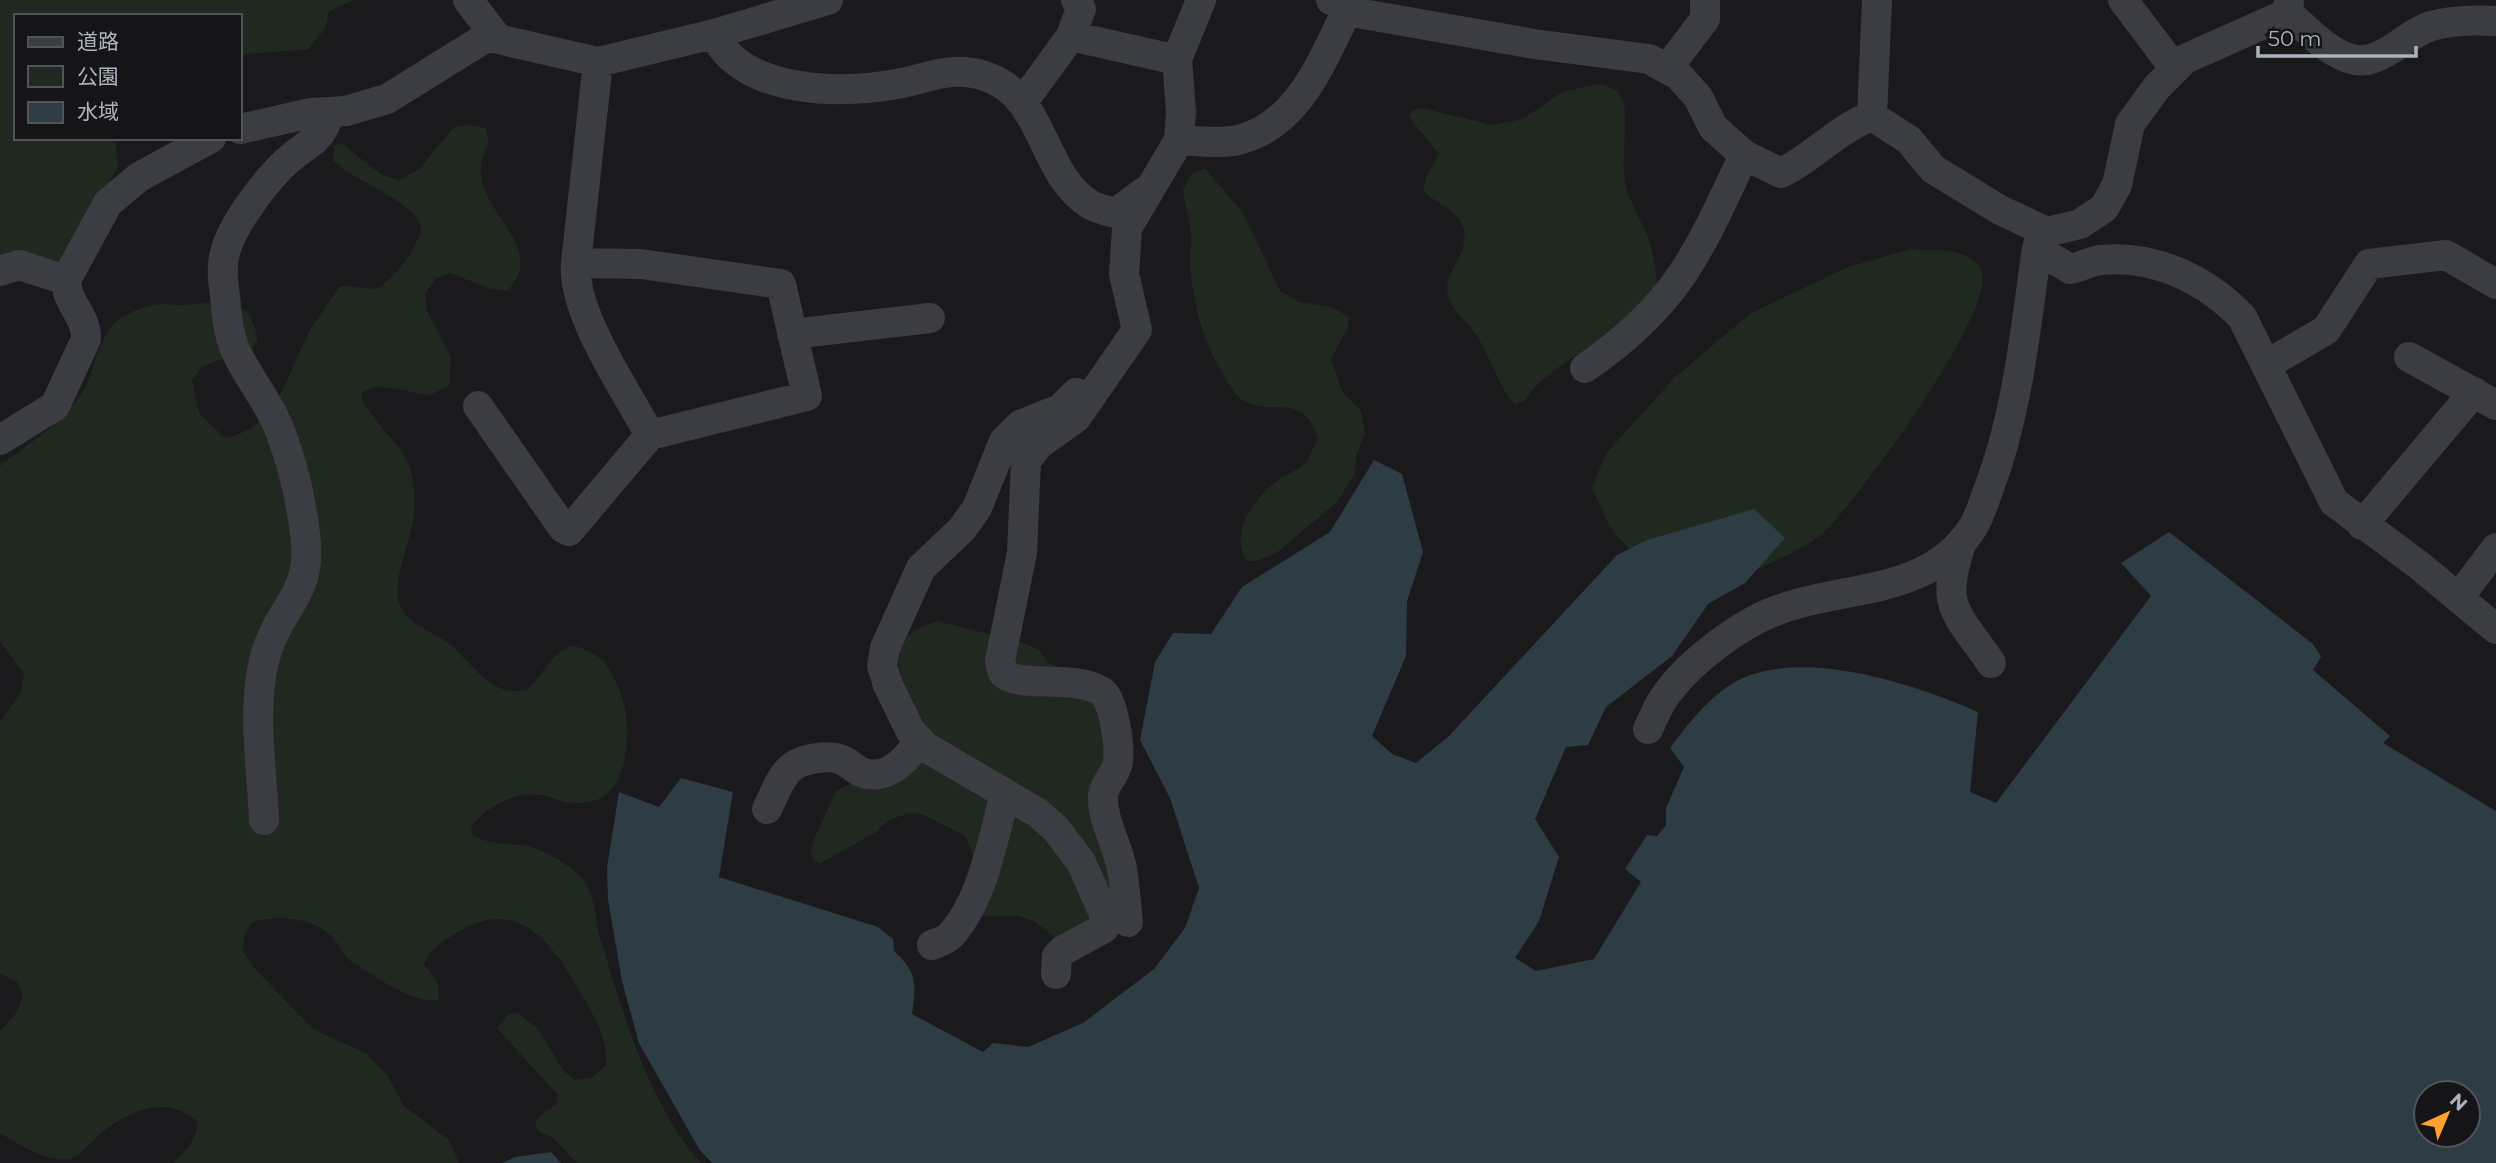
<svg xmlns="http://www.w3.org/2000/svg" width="2496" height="1163" font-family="Montserrat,'Noto Sans JP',sans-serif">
<rect width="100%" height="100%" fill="#1a1a1d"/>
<path fill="#1f2920" d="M 0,0 L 354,0 L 329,11 L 325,29 L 308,49 L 248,54 L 240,54 L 240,16 L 16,16 L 16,138 L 115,138 L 118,167 L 60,268 L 0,262 Z
M 1599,84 C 1608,86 1617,89 1622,98 C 1629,109 1622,156 1624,174 C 1626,197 1638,214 1647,235 C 1653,250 1655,267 1657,283 C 1648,295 1640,314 1628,323 C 1592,349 1550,364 1523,402 L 1515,404 C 1496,384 1491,356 1475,333 C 1465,319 1447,308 1447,288 C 1447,278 1454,267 1459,258 C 1477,218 1448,212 1423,191 L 1426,177 L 1439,154 L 1409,117 L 1413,110 L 1422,108 L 1492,125 L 1523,119 L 1564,91 Z
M 469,125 L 486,128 L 489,143 C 452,203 556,241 507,291 L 488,288 L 450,273 L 435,279 L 425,294 L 427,311 L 451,357 L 449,386 L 430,395 L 377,386 L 363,392 L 361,398 C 371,419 406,450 410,468 C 414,483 416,500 414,515 C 411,544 386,589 404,613 C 417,629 442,635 456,650 C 469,663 488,686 506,690 C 512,692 521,690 527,690 C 546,671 547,658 571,645 C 599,653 608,662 619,689 C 628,712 629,733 625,757 C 619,793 598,809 562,801 C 555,799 548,796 541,795 C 515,791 486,807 471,827 L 473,836 C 490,844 502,843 519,845 C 538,846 567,863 580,876 C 596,892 595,921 601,941 C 624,1016 648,1103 701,1163 L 577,1163 L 552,1137 L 538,1131 L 535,1124 L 540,1116 L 557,1104 L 557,1094 L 497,1028 L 508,1014 L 517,1013 L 538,1029 L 563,1070 L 574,1080 L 591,1078 L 606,1065 C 608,1039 595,1018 582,995 C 555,947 520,894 458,932 C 442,942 432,947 424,964 L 438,984 L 439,1000 C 415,1006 374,975 353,963 C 343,956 341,945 332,937 C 312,916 278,916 252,922 L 244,936 L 243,952 L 254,968 L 313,1029 L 367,1054 L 387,1075 L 404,1106 L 450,1141 L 459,1163 L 173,1163 C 184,1153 198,1139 197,1122 C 167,1093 128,1111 99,1135 C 91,1142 80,1156 70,1159 C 47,1163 18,1144 0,1133 L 0,1031 L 17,1012 L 23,994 L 17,982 L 0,973 L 0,722 L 21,692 L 24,674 L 0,641 L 0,466 C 30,442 62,425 83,391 C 95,372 97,344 111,327 C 120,315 144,306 159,304 C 167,303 177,306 185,305 C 219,301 255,297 257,342 L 252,348 L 203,366 L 192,380 L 199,413 L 225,438 C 279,428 288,369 312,327 C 321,313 331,300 340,286 L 378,289 C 394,276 407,262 416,243 C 418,238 421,233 421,228 C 420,206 357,180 340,167 L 333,160 L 334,146 L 341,143 L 382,175 L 400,180 L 419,169 L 454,127 Z
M 1205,168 L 1243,213 L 1280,291 L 1299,302 L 1332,307 L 1349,317 L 1348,327 L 1331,359 L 1343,393 L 1361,411 L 1365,433 L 1356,456 L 1355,473 L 1337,502 L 1298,535 L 1275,554 L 1257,561 L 1247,561 C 1230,534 1250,504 1272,485 C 1281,476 1296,472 1305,463 C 1310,457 1314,446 1318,438 C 1302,390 1275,417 1244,401 C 1236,397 1229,384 1224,376 C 1203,342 1193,304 1190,264 C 1190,253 1192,242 1191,231 C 1189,217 1184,204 1183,189 L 1193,173 Z
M 1912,249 C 1933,250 1969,247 1981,269 C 2000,307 1856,503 1823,533 C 1811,544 1792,553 1777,560 C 1764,567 1741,577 1727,577 C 1700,578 1669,569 1642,566 L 1609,525 L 1592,488 L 1605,455 L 1673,379 L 1751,313 L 1848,267 Z
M 937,621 L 1024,643 L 1039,650 L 1050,664 L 1085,676 L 1127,762 L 1127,782 L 1118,793 L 1118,820 L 1126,930 L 1113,934 L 1057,939 L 1034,921 L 1018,916 L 982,916 L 959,897 L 973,855 L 968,842 L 964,835 L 922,814 L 909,813 L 889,820 L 873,834 L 819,864 L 810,855 L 815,837 L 836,791 L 853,782 L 925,725 C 903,685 874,640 937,621 Z"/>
<path fill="#2e3c43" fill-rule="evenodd" d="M 1374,460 L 1402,474 L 1423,552 L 1407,601 L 1406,656 L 1372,736 L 1392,754 L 1416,763 L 1448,737 L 1617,555 L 1647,540 L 1754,509 L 1785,538 L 1745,583 L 1708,604 L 1672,656 L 1606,707 L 1588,745 L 1566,747 L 1535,819 L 1559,857 L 1539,921 L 1515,958 L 1536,971 L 1594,959 L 1641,882 L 1625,869 L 1647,835 L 1657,836 L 1666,825 L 1666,808 L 1684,767 L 1670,748 C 1690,722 1712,692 1743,678 C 1809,649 1917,685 1978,712 L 1970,792 L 1996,803 L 2151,596 L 2121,563 L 2169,532 L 2313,644 L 2321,657 L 2313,670 L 2390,736 L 2383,743 L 2496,811 L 2496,1163 L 712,1163 L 699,1149 L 639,1043 L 622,981 L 608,899 L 607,868 L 619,792 L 659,807 L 681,778 L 733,792 L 719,877 L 878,927 L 893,939 L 894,951 C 918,973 916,984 912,1014 L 983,1052 L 993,1043 L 1028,1047 L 1083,1023 L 1154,969 L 1185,928 L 1199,888 L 1170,798 L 1140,740 L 1155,662 L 1173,633 L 1211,634 L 1242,587 L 1330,532 ZM 2426,1093 L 2468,1093 L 2468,1135 L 2426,1135 Z
M 551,1152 L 561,1163 L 502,1163 L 515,1157 Z"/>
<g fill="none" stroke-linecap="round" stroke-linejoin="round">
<path stroke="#3b3d42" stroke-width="30" d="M 468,0 L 498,39 L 598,62 L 714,34 L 828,0
M 1331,0 L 1357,13 L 1534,44 L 1649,59 L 1678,75 L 1698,97 L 1713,127 L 1744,155 L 1781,173 C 1816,156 1835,130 1872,116
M 2123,0 L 2175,69
M 2288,13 C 2306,29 2325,50 2348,58 C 2379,70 2404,34 2431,26 C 2452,20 2475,20 2496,21
M 714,34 C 744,96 845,94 902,83 C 923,79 943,70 965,72 C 1048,80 1035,172 1091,205 C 1098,209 1108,211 1116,213 L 1144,192
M 1071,36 L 1081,9 L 1076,0
M 1667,69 L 1705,19 L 1705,0
M 1023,102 L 1071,36 L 1164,57 L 1178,57
M 1872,116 L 1909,140 L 1933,169 L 2000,210 L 2047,232 L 2080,224 L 2104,208 L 2117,185 L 2130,124 L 2157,87 L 2185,59 L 2288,13 L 2289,0
M 1872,116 L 1877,0
M 240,129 L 311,113 L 346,111 L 387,99 L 493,33
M 1179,140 C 1197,141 1220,144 1238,140 C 1300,125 1322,59 1348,9
M 2041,234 L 2037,249 L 2070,269 C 2081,267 2090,261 2101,260 C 2155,255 2205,279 2242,317 L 2334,502 L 2420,566 L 2496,629
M 576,263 L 641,264 L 781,284 L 807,396 L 650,435 C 626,391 571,311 576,263 L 598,62
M 0,271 L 19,265 L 66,280 L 108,203 L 139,177 L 211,138
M 792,334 L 930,318
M 2409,357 L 2496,405
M 2266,365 L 2326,330 L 2369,264 L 2446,255 L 2496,284
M 1585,368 C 1678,304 1698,253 1744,155
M 478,406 L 563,528 L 569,531 L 650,435
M 0,440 L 55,406 L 86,339 C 87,316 66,303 66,280
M 2362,525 L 2474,392
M 1962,542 C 1939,607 1955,610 1991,663
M 2459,597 L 2496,548
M 1648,729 C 1654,717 1659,703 1668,692 C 1691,661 1741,623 1778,610 C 1843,585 1930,596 1973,527 C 1980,516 1984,501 1989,488 C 2018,412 2025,330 2037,249
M 767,809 C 774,796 780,776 792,767 C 803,758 832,754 844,761 C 852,765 858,773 868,774 C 891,778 909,757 919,740
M 264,820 C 262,769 252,711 264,661 C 277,606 314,597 305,534 C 301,500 292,462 280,431 C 269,401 246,376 234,347 C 228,330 226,313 225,295 C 223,281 221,267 225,253 C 231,226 266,180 287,161 C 312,138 316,148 331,112
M 1128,922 C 1126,905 1125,886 1122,869 C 1118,845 1102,821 1103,796 C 1104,783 1116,775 1118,762 C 1120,747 1114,698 1101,691 C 1070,674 1022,689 1003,673 L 1000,661 L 1022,553 L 1026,461 L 1039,444 L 1076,418 L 1137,330 L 1124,274 L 1127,228 L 1179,140 L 1181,112 L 1177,59 L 1201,0
M 932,945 C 938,942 947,940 951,935 C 983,899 993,839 1005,794
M 1056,974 L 1057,956 L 1062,951 L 1104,928 L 1104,914 L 1081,862 L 1056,829 L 1038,813 L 924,746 L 910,730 L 888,685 L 882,666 L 885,648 L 921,568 L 962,529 L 977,508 L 1004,441 L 1020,425 L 1060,409 L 1076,393"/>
</g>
<rect x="14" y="14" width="228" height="126" fill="#151518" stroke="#51545a" stroke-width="2"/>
<rect x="28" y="37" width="35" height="10" fill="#3b3d42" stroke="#51545a" stroke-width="2"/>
<text x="77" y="49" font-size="21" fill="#acb3bd">道路</text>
<rect x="28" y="66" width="35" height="21" fill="#1f2920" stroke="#51545a" stroke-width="2"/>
<text x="77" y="84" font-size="21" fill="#acb3bd">公園</text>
<rect x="28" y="102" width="35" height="21" fill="#2e3c43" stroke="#51545a" stroke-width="2"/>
<text x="77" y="119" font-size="21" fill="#acb3bd">水域</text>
<g transform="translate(2447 1114) rotate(44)"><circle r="33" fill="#151518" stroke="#51545a" stroke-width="2"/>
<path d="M0-5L12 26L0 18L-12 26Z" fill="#ffa130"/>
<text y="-10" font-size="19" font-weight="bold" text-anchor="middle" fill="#acb3bd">N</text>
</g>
<path d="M2258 46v10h158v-10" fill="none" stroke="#acb3bd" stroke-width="3.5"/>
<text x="2268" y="46" font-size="21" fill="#acb3bd" stroke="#151518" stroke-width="5" paint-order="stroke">50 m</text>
</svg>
